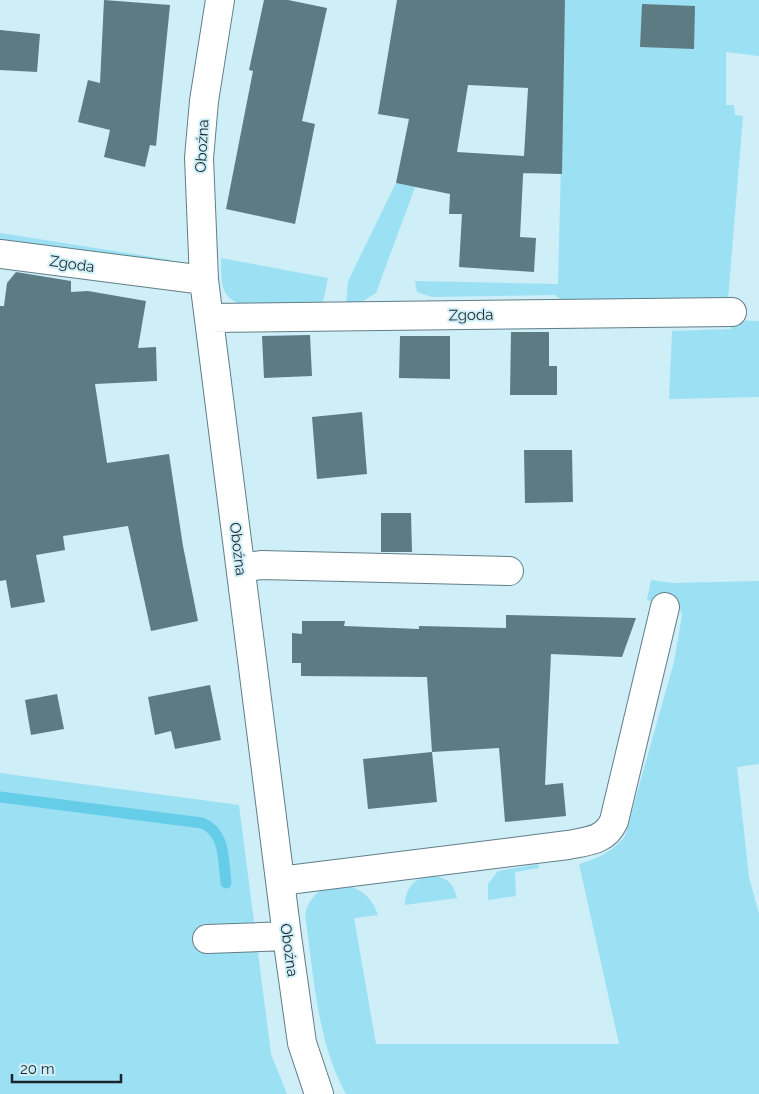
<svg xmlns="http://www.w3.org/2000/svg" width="759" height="1094" font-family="Raleway,sans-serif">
<rect width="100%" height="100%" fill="#ceeef8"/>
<path fill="#9ce0f3" d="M 565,0 L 759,0 L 759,56 L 726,52 L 726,105 L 734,105 L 735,115 L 743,116 L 728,299 L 566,303 L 555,295 L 432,297 L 417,292 L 415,281 L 558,284 Z
M 396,183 L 415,187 L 376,293 L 358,304 L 346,305 L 348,281 Z
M 0,233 L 171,260 L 168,263 L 0,240 Z
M 221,258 L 328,278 L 322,307 L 246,306 C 218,298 222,282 221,258 Z
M 731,320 L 759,321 L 759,397 L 669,399 L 672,331 L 731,329 Z
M 651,580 L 673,583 L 759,581 L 759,764 L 737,767 L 749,877 L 759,914 L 759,1094 L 346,1094 C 316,1040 314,974 305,915 C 313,875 366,875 378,915 L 354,918 L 376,1044 L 619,1044 L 579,864 C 599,858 612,852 625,836 L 674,662 L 682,615 L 680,609 L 647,600 Z
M 0,773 L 239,805 L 271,1054 L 287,1094 L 0,1094 Z
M 538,864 L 539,868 L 515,872 L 516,896 L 488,900 L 488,884 L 498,871 Z
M 432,875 C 447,878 454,883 457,898 L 405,905 C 405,888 415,877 432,875 Z"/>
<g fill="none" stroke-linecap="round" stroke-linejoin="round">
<path stroke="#66cde8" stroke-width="11" d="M 0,797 L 202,823 C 226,833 223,860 226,883"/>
</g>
<path fill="#5d7b83" d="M 104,0 L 170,5 L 156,146 L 150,145 L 145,167 L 104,157 L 110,130 L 78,122 L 88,80 L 100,83 Z
M 264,0 L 288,0 L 327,8 L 302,121 L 315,124 L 295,224 L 226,209 L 253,71 L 249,70 Z
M 397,0 L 565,0 L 562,174 L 523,173 L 528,88 L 468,85 L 457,152 L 524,156 L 520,237 L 536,238 L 534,272 L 459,267 L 462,214 L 449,214 L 450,194 L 396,183 L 409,119 L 378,114 Z
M 642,4 L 695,6 L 694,49 L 640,47 Z
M 0,30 L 40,34 L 37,72 L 0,70 Z
M 16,272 L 71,281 L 71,292 L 88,291 L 146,301 L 138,348 L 156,347 L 157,381 L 95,384 L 107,463 L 169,454 L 183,546 L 198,621 L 151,631 L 128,526 L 63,536 L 65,550 L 36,555 L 45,602 L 11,608 L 6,580 L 0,581 L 0,306 L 4,306 L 7,283 Z
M 511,332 L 549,332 L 549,366 L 557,366 L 557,395 L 510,395 Z
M 310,335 L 312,376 L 264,378 L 262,336 Z
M 400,336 L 450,336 L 450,379 L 399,378 Z
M 362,412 L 367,474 L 317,479 L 312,417 Z
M 524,450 L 572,450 L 573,502 L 525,503 Z
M 381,513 L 411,513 L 412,552 L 381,552 Z
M 506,615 L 636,618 L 622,657 L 551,654 L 545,785 L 563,783 L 566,816 L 505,822 L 499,748 L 432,752 L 427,677 L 301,676 L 301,663 L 292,663 L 292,633 L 302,634 L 302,621 L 345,621 L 344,626 L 419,629 L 419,626 L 506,628 Z
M 210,685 L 221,740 L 175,749 L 171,731 L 155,735 L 148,697 Z
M 57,694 L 64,729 L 31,735 L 25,700 Z
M 432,752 L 437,802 L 368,809 L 363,759 Z"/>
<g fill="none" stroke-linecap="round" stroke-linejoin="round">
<defs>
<path id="minor" d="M 220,0 L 204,101 L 199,158 L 204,280 L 287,936 L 302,1043 L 319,1094
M 0,254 L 204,280
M 209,318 L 732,312
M 241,568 L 261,565 L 509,571
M 280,881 L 568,845 C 588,841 605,841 614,821 L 665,607
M 207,939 L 287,936"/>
</defs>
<use href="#minor" stroke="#617e87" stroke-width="30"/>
<use href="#minor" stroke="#fff" stroke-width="28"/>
</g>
<g text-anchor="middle" stroke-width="4" stroke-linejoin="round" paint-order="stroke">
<g font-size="15" fill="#1a262a" stroke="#ceeef8">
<text transform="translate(202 146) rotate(-87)" y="5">Oboźna</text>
<text transform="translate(72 264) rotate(8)" y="5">Zgoda</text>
<text transform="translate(471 315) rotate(-1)" y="5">Zgoda</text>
<text transform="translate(238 549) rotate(83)" y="5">Oboźna</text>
<text transform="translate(289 950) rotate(82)" y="5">Oboźna</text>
</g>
</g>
<path d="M12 1074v8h109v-8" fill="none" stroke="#1a262a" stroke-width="2.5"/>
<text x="20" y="1074" font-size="15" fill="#1a262a" stroke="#ceeef8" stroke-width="4" paint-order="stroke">20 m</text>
</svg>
